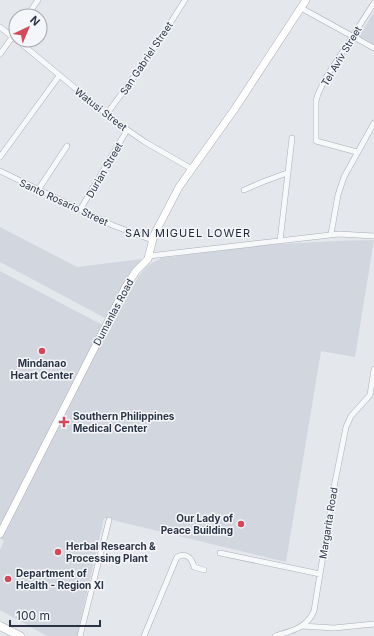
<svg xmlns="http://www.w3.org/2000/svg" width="374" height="636" font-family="Inter,sans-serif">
<rect width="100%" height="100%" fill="#e4e7ec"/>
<path fill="#d2d6de" d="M 374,12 L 374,44 L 359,36 Z
M 0,227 L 77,267 L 142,259 L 127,277 L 105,318 L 0,262 Z
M 374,240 L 355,357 L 321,351 L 286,562 L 104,518 L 77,636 L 47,636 L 0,610 L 0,550 L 4,541 L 0,538 L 0,271 L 110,329 L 138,277 L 147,266 L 161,258 L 265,245 L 334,241 Z"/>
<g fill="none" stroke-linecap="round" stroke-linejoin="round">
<defs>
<path id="street" d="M 301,8 L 374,48
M 27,16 L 38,0
M 0,27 L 15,39
M 17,40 L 116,122 L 145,142 L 192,169
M 0,54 L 16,32
M 106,115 L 150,55 L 185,0
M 357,152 L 316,141 L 316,101 L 318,94 L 325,79 L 374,3
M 0,157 L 59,76
M 0,171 L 112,225 L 152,240
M 38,190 L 67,146
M 244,190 L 265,181 L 287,173
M 80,210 L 127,130
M 331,234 L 338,195 L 344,177 L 374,123
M 280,241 L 292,138
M 149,256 L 339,234 L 374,236
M 370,395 L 374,369
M 220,553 L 320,574
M 302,626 L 334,628 L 374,624
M 80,636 L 109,520
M 144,636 L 177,557 C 186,552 192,558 194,567 L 204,570
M 275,636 C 291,631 307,628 314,611 L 335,482 L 346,427 L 351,416 L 370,395"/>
<path id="secondary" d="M 0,534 L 125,288 L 136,271 L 148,259 L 154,235 L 179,187 L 234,110 L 306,0"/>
<path id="primary" d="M 0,626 L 20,636"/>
</defs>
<use href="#street" stroke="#a9aeb7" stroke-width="6"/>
<use href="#secondary" stroke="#a9aeb7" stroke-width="8"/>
<use href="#primary" stroke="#a3abb8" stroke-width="9"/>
<use href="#street" stroke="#f7f8fa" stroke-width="5"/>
<use href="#secondary" stroke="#fff" stroke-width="7"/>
<use href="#primary" stroke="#fff" stroke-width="8"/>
</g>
<g fill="#d1495b" stroke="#f4f6f9" stroke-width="1.5">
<circle cx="42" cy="351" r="4"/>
<path d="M62 416h4v4h4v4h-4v4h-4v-4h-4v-4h4z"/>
<circle cx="241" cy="524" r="4"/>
<circle cx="58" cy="552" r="4"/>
<circle cx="8" cy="579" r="4"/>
</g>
<g text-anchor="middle" stroke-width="3" stroke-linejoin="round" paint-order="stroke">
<g font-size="10" fill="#2b3445" stroke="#f4f6f9">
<text transform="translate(341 56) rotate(-59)" y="4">Tel Aviv Street</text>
<text transform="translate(146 58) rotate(-56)" y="4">San Gabriel Street</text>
<text transform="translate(101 109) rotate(38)" y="4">Watusi Street</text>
<text transform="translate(104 170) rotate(-60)" y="4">Durian Street</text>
<text transform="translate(64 202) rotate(25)" y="4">Santo Rosario Street</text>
<text transform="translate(113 312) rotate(-62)" y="4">Dumanlas Road</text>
<text transform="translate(328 523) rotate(-81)" y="4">Margarita Road</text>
</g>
<g font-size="10" font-weight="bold" fill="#2b3445" stroke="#f4f6f9" text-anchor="start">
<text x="42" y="367" text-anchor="middle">Mindanao<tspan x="42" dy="12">Heart Center</tspan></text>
<text x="73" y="420">Southern Philippines<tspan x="73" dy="12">Medical Center</tspan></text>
<text x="233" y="522" text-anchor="end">Our Lady of<tspan x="233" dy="12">Peace Building</tspan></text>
<text x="66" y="550">Herbal Research &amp;<tspan x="66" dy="12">Processing Plant</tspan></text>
<text x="16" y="577">Department of<tspan x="16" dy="12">Health - Region XI</tspan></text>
</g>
<g font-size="11" letter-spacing="1" fill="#1d2536" stroke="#f4f6f9">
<text x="188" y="237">SAN MIGUEL LOWER</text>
</g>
</g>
<g transform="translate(28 28) rotate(44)"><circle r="19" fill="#f4f6f9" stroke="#a4a8b1"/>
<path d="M0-3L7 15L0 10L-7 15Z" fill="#d1495b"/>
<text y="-6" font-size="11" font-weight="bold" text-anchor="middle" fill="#2b3445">N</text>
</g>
<path d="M10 620v6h90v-6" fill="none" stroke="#2b3445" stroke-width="2"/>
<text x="16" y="620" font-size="12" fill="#2b3445" stroke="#f4f6f9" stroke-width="3" paint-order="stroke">100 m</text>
</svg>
